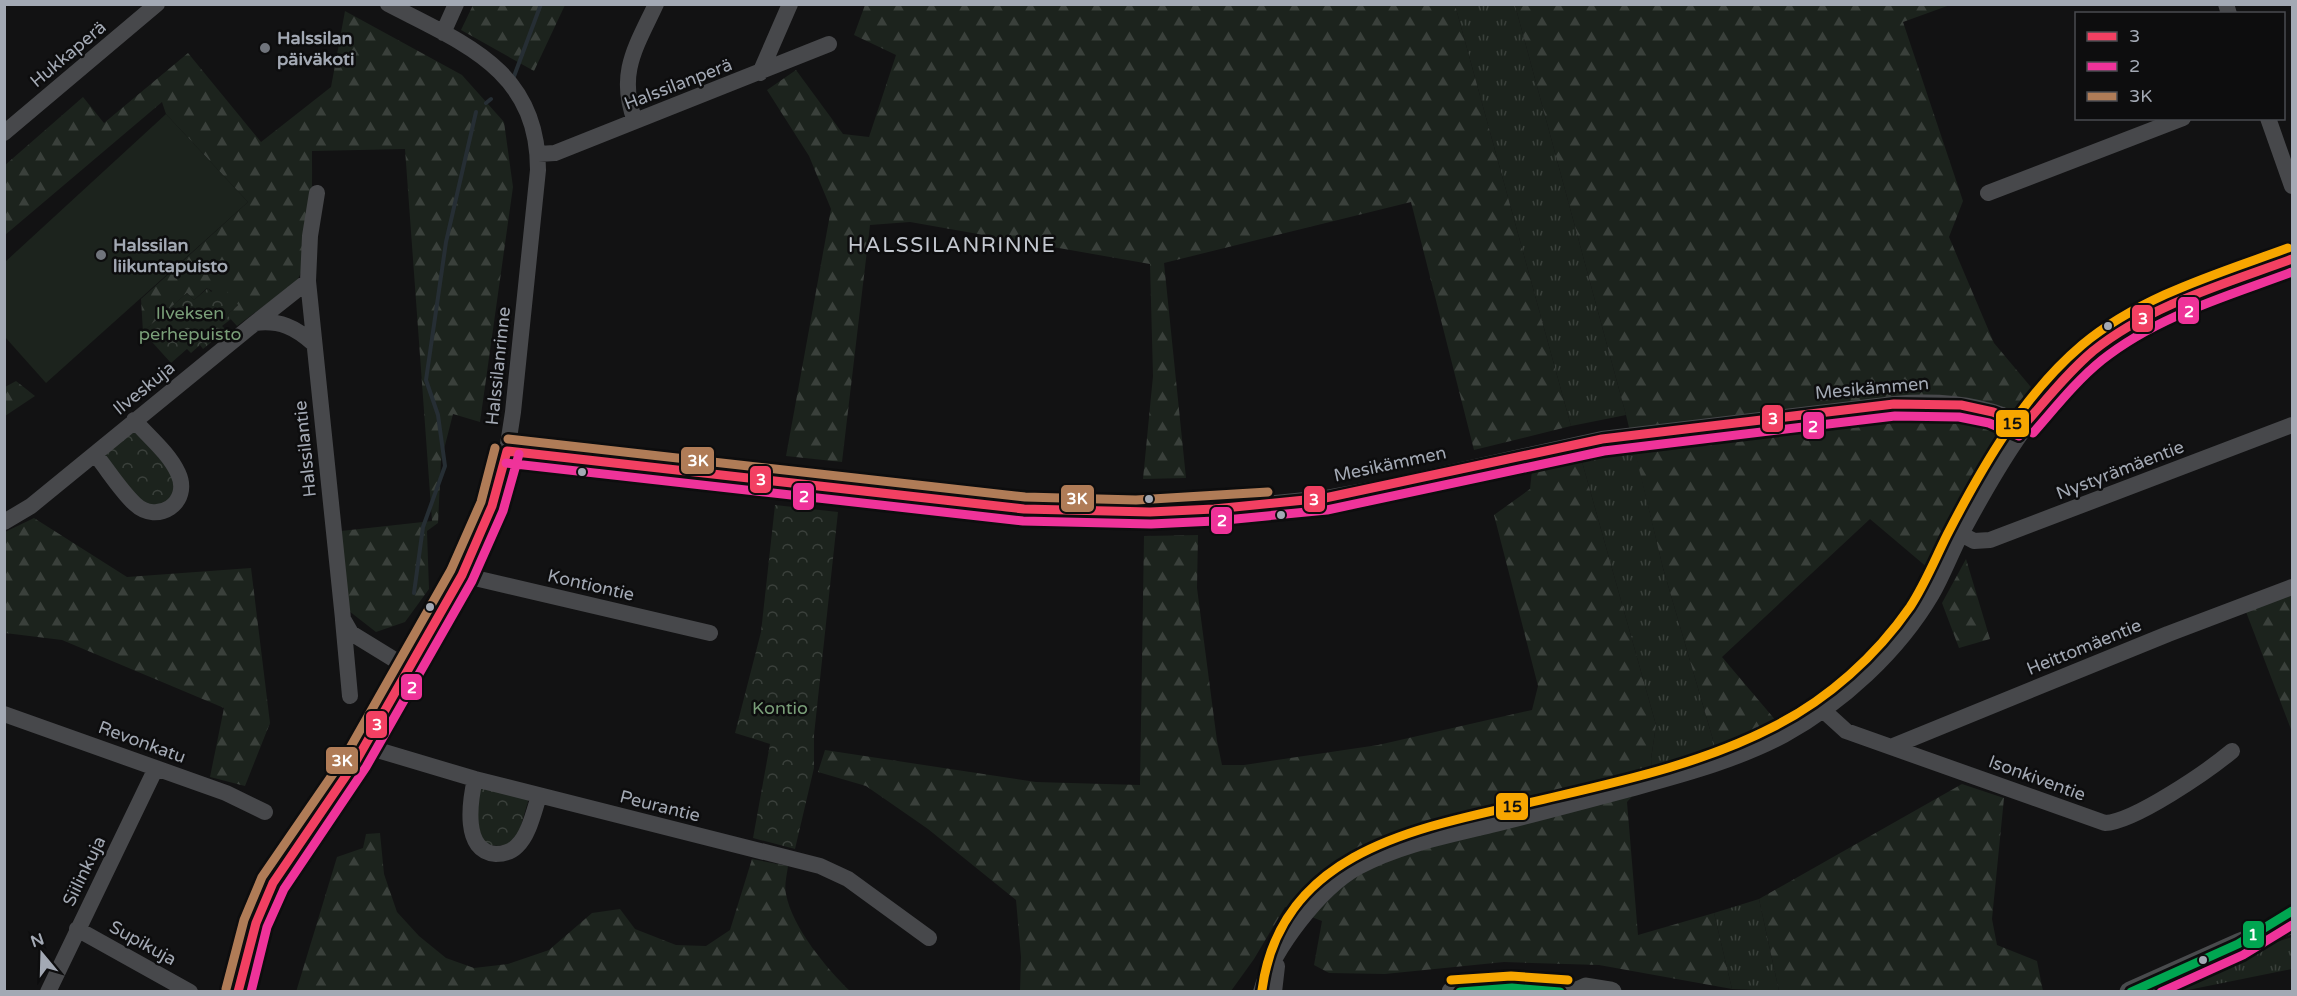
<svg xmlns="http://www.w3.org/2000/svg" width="2297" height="996" font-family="'Varela Round',sans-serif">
<defs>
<pattern id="grass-tufts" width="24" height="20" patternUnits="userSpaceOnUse" patternTransform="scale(1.5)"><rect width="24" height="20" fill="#1c231d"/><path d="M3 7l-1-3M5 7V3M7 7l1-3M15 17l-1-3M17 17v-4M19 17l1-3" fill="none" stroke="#3a403b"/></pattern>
<pattern id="forest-firs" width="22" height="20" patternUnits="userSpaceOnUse" patternTransform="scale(1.5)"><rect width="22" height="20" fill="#1c231d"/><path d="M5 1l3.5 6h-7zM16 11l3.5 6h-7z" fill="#3a403b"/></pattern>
<pattern id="park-crowns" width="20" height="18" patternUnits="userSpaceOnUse" patternTransform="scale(1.5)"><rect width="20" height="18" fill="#1c231d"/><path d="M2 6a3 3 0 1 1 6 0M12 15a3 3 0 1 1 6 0" fill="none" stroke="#3a403b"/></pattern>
</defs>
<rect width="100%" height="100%" fill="#121213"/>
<path fill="url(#grass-tufts)" d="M 1455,5 L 1515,5 L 1626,415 L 1571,426 Z
M 1633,442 L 1663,568 L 1718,757 L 1653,774 L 1651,759 L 1656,725 L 1579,451 Z
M 1759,899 L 1779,991 L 1732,989 L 1714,913 Z
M 2292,937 L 2292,969 L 2183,991 L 2163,991 L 2256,949 Z"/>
<path fill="url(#forest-firs)" d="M 473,5 L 473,4 L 565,5 L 534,71 L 461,30 Z
M 865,5 L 1455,5 L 1571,426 L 1474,450 L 1411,202 L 1164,263 L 1186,478 L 1143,479 L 1153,376 L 1150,264 L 910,222 L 870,225 L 842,462 L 786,456 L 831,209 L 809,156 L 767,90 L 796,70 L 843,134 L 869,137 L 896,55 L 854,35 Z
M 1515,5 L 1950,5 L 1903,22 L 1963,201 L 1949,237 L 1994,343 L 2040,398 L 1935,574 L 1870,519 L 1722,657 L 1783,729 L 1718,757 L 1663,568 L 1626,415 Z
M 345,11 L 462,75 L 504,122 L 513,187 L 480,422 L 453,414 L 441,461 L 438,523 L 427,531 L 429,589 L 405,622 L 376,632 L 349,611 L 341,531 L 432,521 L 405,149 L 312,151 C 312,183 314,256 296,282 L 237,326 L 227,315 L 238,305 L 207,288 L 194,300 L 187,293 L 143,332 L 141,299 L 248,202 L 166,114 L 162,102 L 5,235 L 4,166 L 83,97 L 104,123 L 188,53 L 261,142 L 331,87 Z
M 16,381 L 35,396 L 5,416 L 5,387 Z
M 1579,451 L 1656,725 L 1651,759 L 1653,774 L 1627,802 L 1638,935 L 1714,913 L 1732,989 L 1599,965 L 1504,962 L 1385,974 L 1329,973 L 1314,965 L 1322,921 L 1285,907 L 1254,959 L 1231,991 L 1020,991 L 1021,957 L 1016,900 L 928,829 L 866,786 L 818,772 L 825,750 L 1036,782 L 1140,785 L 1144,536 L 1198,535 L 1197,588 L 1217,741 L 1222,765 L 1244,765 L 1378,745 L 1532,710 L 1538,686 L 1494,515 L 1530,489 L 1533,461 Z
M 34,518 L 127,577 L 251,568 L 270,723 L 245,786 L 210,777 L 224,708 L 62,640 L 5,633 L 5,532 Z
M 1966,559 L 1990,639 L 1959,648 L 1942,603 Z
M 2292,586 L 2292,732 L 2243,604 Z
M 1962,784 L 2004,798 L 1992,919 L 1997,945 L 2037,961 L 2043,991 L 1779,991 L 1759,899 Z
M 380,833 L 384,874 L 397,912 L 419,936 L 446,958 L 474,968 L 508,964 L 549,950 L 592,913 L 620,909 L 635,929 L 676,945 L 706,946 L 730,930 L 752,859 L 788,866 C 787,874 784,886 786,894 C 792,927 827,969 850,991 L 296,992 L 337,857 L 363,848 L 366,834 Z"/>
<path fill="url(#park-crowns)" d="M 221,284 L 238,305 L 227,315 L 231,319 L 222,326 L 226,330 L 203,349 L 200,345 L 191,353 L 187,349 L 171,363 L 143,332 L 187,293 L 194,300 L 208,288 L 211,292 Z
M 134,420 L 172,463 L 179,500 L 148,511 L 95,454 Z
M 775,505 L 838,512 L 814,735 L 814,768 L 795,849 L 753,838 L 770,744 L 735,733 L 761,632 Z
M 480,786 L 529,798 L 518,836 L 513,843 C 468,857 477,815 480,786 Z"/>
<path fill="#1c231d" d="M 166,114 L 248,202 L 46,383 L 5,337 L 5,262 Z"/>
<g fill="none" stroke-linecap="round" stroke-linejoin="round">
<path stroke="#262e34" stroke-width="4" d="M 513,79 L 541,4
M 486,103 L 491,99
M 414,593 L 423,527 L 445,466 L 438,415 L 426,380 L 446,242 L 476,112"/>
<path stroke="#47484b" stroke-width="16" d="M 2226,4 L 2229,14
M 443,33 L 456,4
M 760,73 L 790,4
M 2268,118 L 2292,186
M 635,121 C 617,73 636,47 656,4
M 4,133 L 157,4
M 538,154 L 555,153 L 829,44
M 317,193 L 310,236 L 308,281 L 343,619 L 351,633 L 408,668
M 1988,193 L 2183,118
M 255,323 L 308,281
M 507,451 L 1024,509 L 1150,512 L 1214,509 L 1325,498 L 1385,487 L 1602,439 L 1894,404 C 1938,400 1984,403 2024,425
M 95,454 C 108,470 120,490 135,504 C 157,525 192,503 178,473 C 169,453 148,436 134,420
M 4,522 L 31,506 L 255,323 C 280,320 295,327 314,344
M 1961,534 L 1974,541 L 1990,540 L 2292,425
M 462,575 L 710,633
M 343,620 L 350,696
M 1824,711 L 1846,731 L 2105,823 C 2134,822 2208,771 2232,751
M 4,714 L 226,793 L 265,812
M 364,746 L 475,779 L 820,866 L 848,879 L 929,938
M 1891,747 L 2168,634 L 2292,587
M 475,779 C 470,801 462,852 496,854 C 504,854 511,852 517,846 C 529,835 534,811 539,796
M 77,929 L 190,992
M 48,992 L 156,768
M 238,992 L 256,923 L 273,883 L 364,746 L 462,575 L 492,506 L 507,451 L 513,412 L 538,170 C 538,70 465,44 388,4
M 1261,992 C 1272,950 1320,888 1358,867 C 1399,845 1446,836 1491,825 C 1536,814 1581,802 1626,790 C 1680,775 1735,761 1784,735 C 1842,703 1898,652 1932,594 C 1943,575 1951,553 1961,534 C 1996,469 2033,405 2089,356 C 2145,306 2224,285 2292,259
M 1274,992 L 1277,966"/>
<path stroke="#494b4d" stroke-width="21" d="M 1452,992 L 1512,988 L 1567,992
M 1577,992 L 1586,988 L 1611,992
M 2130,992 L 2238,944 L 2292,923"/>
<defs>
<path id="bus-1" d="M 2024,425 C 2046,400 2067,373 2093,351 C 2150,305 2224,284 2292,259
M 507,451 L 1024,509 L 1150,512 L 1214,509 L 1325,498 L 1602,439 L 1894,404 L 1961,405 L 1993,412 L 2024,425
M 238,992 L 256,923 L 273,883 L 356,761 L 462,575 L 492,506 L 507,451"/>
<path id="bus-2" d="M 2033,433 C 2055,408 2076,381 2102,360 C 2157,316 2228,296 2292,272
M 506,463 L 1023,521 L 1151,524 L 1215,521 L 1327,510 L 1604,451 L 1895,416 L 1959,417 L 1989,423 L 2019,436
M 251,992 L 267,927 L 284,889 L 366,767 L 472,581 L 503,511 L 519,454
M 2161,992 L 2243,955 L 2292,925"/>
<path id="bus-3" d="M 508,439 L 1025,497 L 1136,500 L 1268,492
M 226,989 L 244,920 L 262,877 L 346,755 L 451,570 L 481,502 L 495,448"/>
<path id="bus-4" d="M 1451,980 L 1511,976 L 1568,980
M 1262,990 C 1282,840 1439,825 1558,796 C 1631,779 1708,761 1775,726 C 1828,699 1876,656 1910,607 C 1925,584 1935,559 1947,535 C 1982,467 2023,395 2082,345 C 2141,296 2217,274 2288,248"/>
<path id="bus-5" d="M 1460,992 L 1512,988 L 1560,992
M 2131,992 L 2238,944 L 2292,911"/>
</defs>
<use href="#bus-1" stroke="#0d0d0e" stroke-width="14"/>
<use href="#bus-2" stroke="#0d0d0e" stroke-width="14"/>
<use href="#bus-3" stroke="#0d0d0e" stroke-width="14"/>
<use href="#bus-4" stroke="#0d0d0e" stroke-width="14"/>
<use href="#bus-5" stroke="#0d0d0e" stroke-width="14"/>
<use href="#bus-1" stroke="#f24062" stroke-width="9"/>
<use href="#bus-2" stroke="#ef339a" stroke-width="9"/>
<use href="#bus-3" stroke="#b07c57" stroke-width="9"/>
<use href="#bus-4" stroke="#f7a600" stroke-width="9"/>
<use href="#bus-5" stroke="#00a651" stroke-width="9"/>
</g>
<g fill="#70747c" stroke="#0d0d0e" stroke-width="2">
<circle cx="265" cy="48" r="6"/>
<circle cx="101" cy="255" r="6"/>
</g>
<g fill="#a3a9b4" stroke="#0d0d0e" stroke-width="2">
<circle cx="2108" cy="326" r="5"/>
<circle cx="582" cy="472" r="5"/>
<circle cx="1149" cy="499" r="5"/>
<circle cx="1281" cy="515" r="5"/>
<circle cx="430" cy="607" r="5"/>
<circle cx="2203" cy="960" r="5"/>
</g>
<g text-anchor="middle" stroke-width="5" stroke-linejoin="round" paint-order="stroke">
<g font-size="18" font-weight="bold" fill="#a3a9b4" stroke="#0d0d0e" text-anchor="start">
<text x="277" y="44">Halssilan<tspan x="277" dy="21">päiväkoti</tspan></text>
<text x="113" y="251">Halssilan<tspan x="113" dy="21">liikuntapuisto</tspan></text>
</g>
<g font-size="18" fill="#a3a9b4" stroke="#0d0d0e">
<text transform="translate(68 54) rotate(-40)" y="6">Hukkaperä</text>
<text transform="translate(678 84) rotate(-21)" y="6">Halssilanperä</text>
<text transform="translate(498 366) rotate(-84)" y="6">Halssilanrinne</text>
<text transform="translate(144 388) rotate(-39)" y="6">Ilveskuja</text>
<text transform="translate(1872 388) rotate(-5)" y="6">Mesikämmen</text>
<text transform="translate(305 449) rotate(-96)" y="6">Halssilantie</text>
<text transform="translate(1390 464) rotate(-12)" y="6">Mesikämmen</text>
<text transform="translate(2120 470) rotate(-21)" y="6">Nystyrämäentie</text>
<text transform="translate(591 585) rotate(13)" y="6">Kontiontie</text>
<text transform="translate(2084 647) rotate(-22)" y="6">Heittomäentie</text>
<text transform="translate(142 742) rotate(20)" y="6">Revonkatu</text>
<text transform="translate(2037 778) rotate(20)" y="6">Isonkiventie</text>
<text transform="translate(660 806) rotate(14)" y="6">Peurantie</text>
<text transform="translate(84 871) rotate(-64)" y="6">Siilinkuja</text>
<text transform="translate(143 943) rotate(29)" y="6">Supikuja</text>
</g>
<g font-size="18" fill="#7a9f79" stroke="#0d0d0e">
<text x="190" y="319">Ilveksen<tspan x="190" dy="21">perhepuisto</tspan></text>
<text x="780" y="714">Kontio</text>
</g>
<g font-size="21" letter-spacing="1.5" fill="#c4c8d0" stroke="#0d0d0e">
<text x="952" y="252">HALSSILANRINNE</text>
</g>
</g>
<g stroke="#0d0d0e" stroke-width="2">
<rect x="2177" y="296" width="23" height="29" rx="6" fill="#ef339a"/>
<rect x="2131" y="304" width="23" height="29" rx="6" fill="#f24062"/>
<rect x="1761" y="404" width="23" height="29" rx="6" fill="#f24062"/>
<rect x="1995" y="409" width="35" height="29" rx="6" fill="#f7a600"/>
<rect x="1802" y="411" width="23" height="29" rx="6" fill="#ef339a"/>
<rect x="680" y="446" width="35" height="29" rx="6" fill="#b07c57"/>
<rect x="749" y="465" width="23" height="29" rx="6" fill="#f24062"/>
<rect x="792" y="482" width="23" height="29" rx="6" fill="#ef339a"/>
<rect x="1060" y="484" width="35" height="29" rx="6" fill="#b07c57"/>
<rect x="1303" y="485" width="23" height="28" rx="6" fill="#f24062"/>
<rect x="1210" y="506" width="23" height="29" rx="6" fill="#ef339a"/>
<rect x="400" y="673" width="23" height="28" rx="6" fill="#ef339a"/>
<rect x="365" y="710" width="23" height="29" rx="6" fill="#f24062"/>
<rect x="325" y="746" width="34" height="29" rx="6" fill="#b07c57"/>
<rect x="1495" y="792" width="34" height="29" rx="6" fill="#f7a600"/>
<rect x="2242" y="920" width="23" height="29" rx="6" fill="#00a651"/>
</g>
<g font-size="16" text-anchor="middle" font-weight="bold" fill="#fff">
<text x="2189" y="317">2</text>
<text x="2143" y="324">3</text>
<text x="1773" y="424">3</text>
<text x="1813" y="432">2</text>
<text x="698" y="466">3K</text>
<text x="761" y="485">3</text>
<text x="804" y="502">2</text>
<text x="1077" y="504">3K</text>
<text x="1314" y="505">3</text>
<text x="1222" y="526">2</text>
<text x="412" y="693">2</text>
<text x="377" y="730">3</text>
<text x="342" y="766">3K</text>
<text x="2253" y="940">1</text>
</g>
<g font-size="16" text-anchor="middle" font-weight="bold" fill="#111">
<text x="2012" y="429">15</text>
<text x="1512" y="812">15</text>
</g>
<rect width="2297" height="996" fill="none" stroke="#a3a9b4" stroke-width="12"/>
<rect x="2075" y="12" width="210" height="108" fill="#0d0d0e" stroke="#494b50" stroke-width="1.5"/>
<rect x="2087" y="32" width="30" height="9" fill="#f24062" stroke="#494b50" stroke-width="1.5"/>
<text x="2129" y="42" font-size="18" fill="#a3a9b4">3</text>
<rect x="2087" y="62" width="30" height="9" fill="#ef339a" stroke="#494b50" stroke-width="1.5"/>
<text x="2129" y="72" font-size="18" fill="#a3a9b4">2</text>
<rect x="2087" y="92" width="30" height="9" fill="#b07c57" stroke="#494b50" stroke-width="1.5"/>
<text x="2129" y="102" font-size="18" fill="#a3a9b4">3K</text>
<g transform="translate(42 954) rotate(341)" stroke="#0d0d0e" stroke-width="4.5" paint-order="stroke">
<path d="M0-4.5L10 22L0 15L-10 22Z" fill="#a3a9b4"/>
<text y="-9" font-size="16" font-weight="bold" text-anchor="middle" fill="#a3a9b4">N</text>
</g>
</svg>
